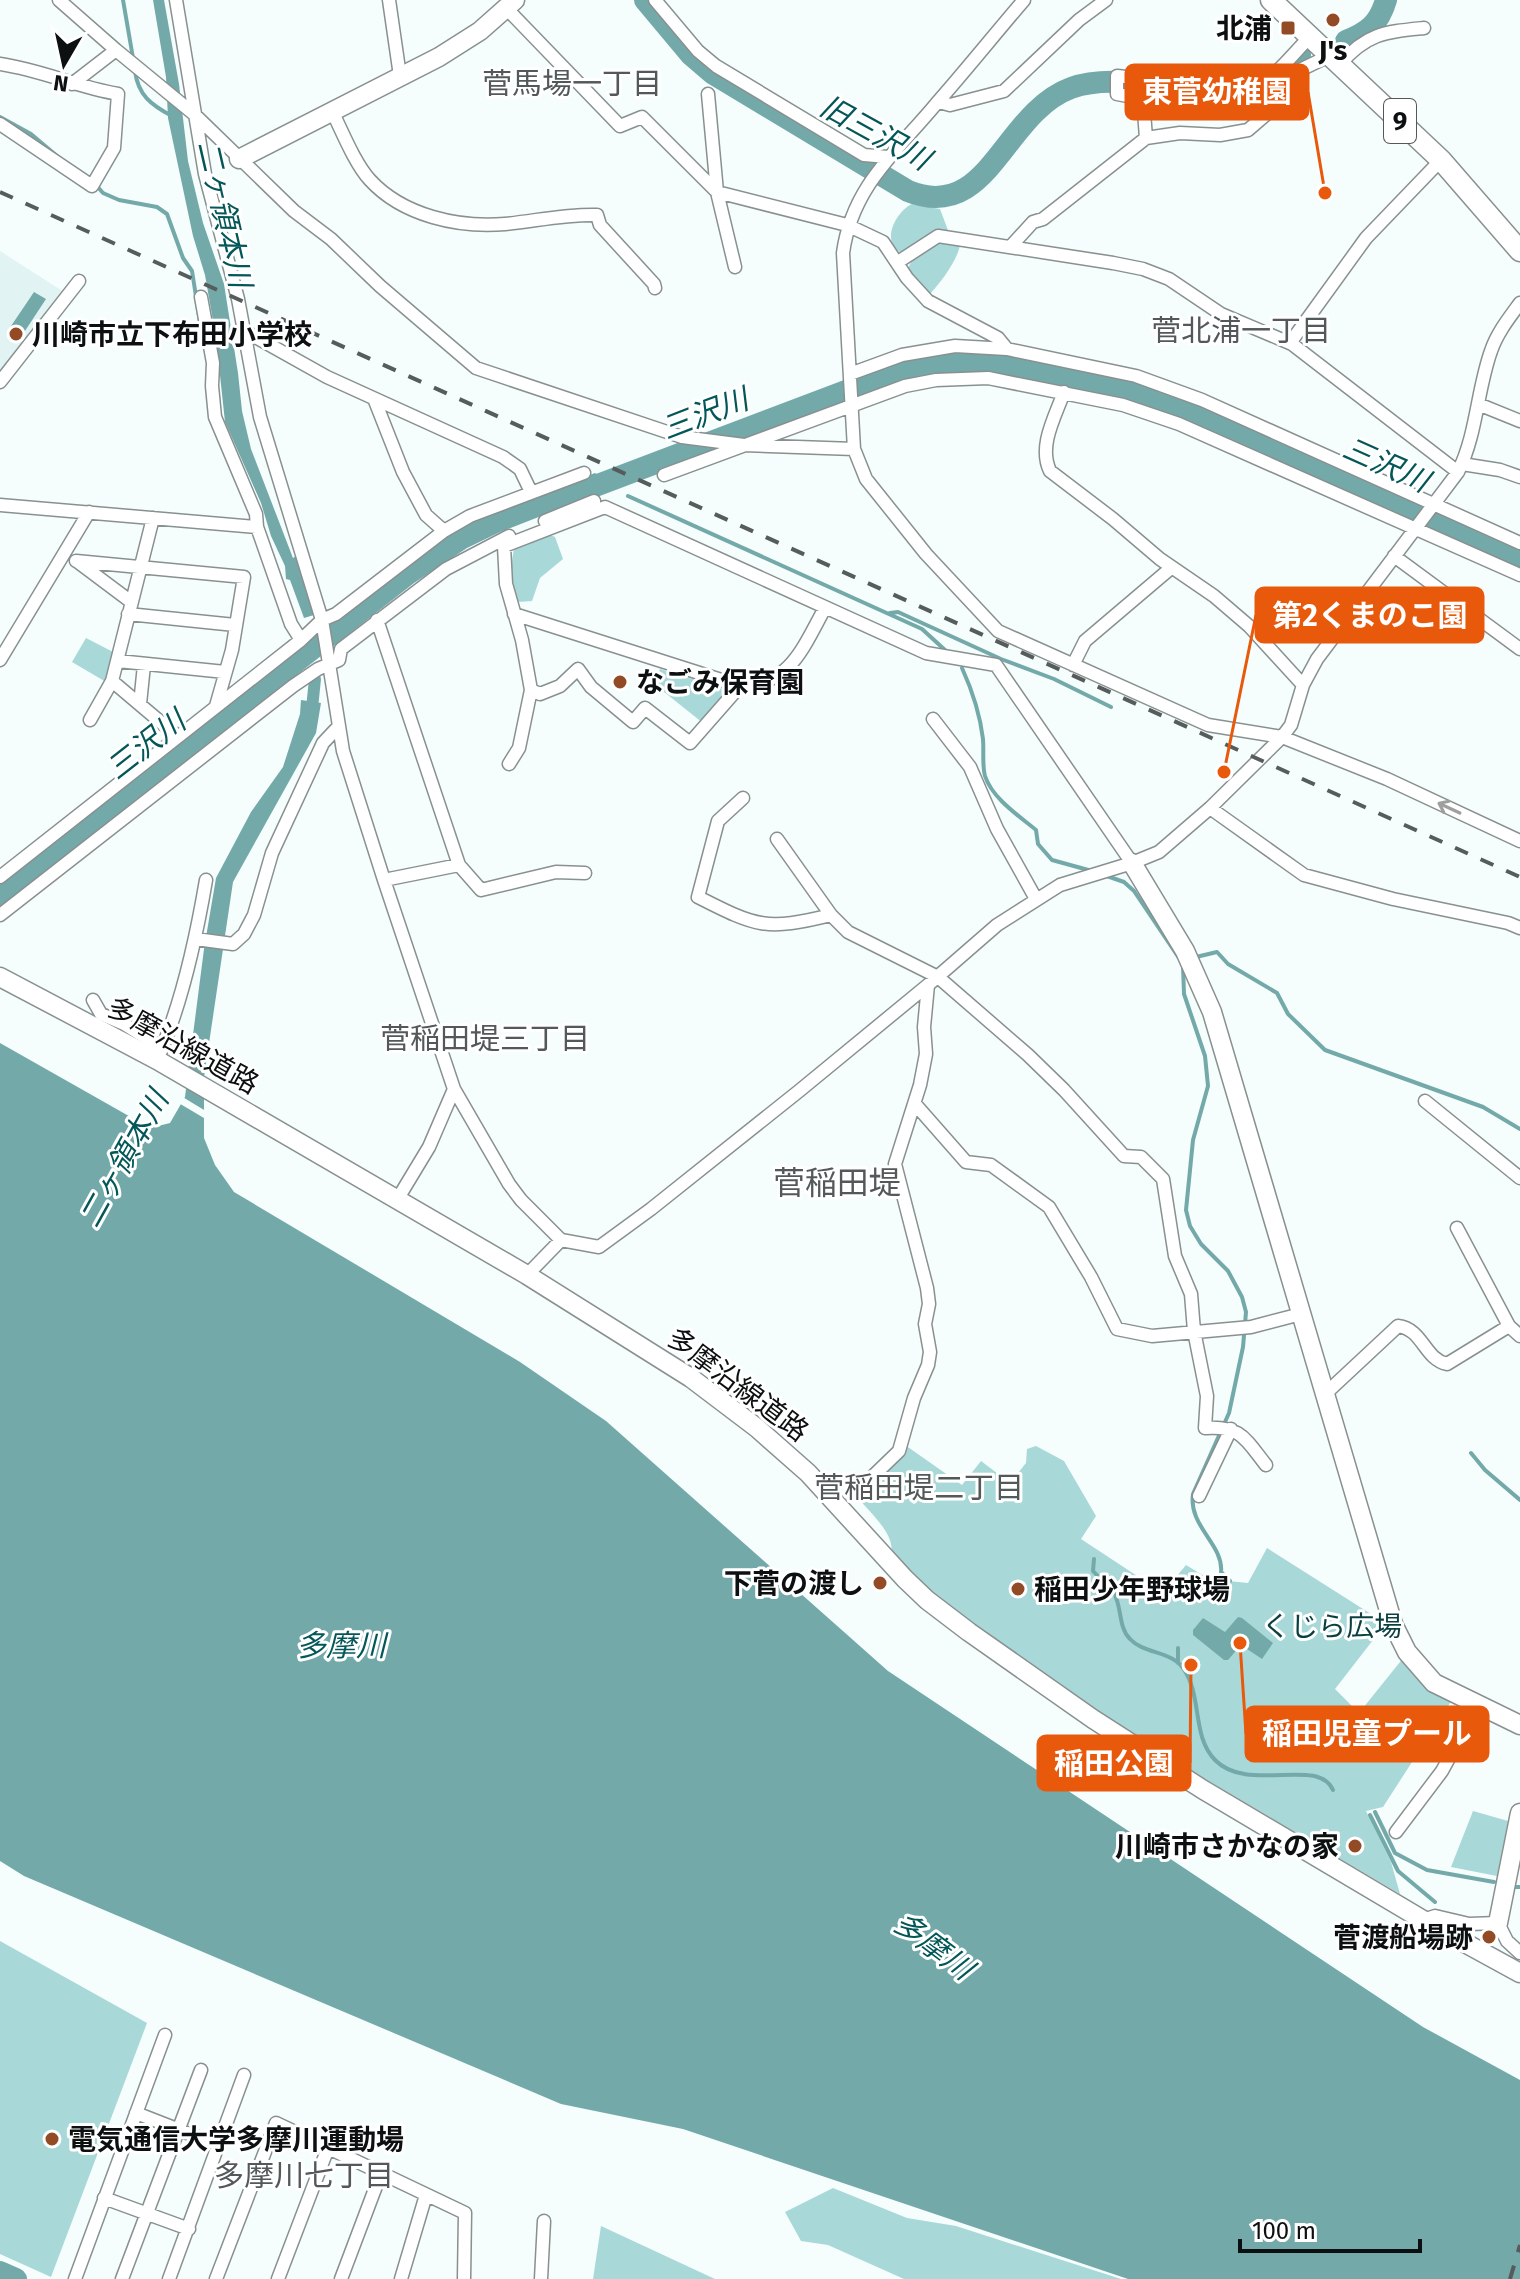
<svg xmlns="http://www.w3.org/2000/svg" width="1520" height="2279" font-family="'Fira Sans','Noto Sans JP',sans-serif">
<rect width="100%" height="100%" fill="#f5fdfd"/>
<path fill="#e2f3f3" d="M 0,251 L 64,292 L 0,376 Z"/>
<path fill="#a9d8d8" d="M 912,204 L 940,209 L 949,233 L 938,231 L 902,253 C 880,244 895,212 912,204 Z
M 941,242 L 960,245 C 957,261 941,282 930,294 L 908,269 C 912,255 927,247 941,242 Z
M 548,534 L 555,537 L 563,559 L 540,578 L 532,601 L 518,602 C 512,583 509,566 515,546 Z
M 86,638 L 115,653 L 106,682 L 72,662 Z
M 660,669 L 731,691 L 703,723 L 654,684 Z
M 905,1445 L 962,1485 L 981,1461 L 1010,1483 L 1026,1463 L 1027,1449 L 1036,1446 L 1064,1461 L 1096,1516 L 1081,1539 L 1163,1593 L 1186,1565 L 1209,1579 L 1248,1583 L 1267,1548 L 1382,1621 L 1373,1636 L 1373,1640 L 1335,1689 L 1359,1713 L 1404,1657 L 1452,1700 L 1383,1807 L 1366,1811 L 1391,1862 L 1400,1894 L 1109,1722 L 946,1606 L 891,1555 C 896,1535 872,1515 860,1500 L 860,1493 L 902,1452 Z
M 1473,1811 L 1508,1821 L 1497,1876 L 1451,1867 Z
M 0,1941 L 147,2023 L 51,2277 L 0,2254 Z
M 833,2188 L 907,2218 L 956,2226 L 1121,2279 L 904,2279 L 828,2245 L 801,2241 L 785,2212 Z
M 601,2226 L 715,2279 L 593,2279 Z"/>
<path fill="#74a9aa" d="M 153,0 L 164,0 L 179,84 L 188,161 L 203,223 L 224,284 L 238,373 L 242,411 L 251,449 L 293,558 L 297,555 L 314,615 L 304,618 L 290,580 L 286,579 L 285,566 L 271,536 L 261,503 L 225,422 L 216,338 L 205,275 L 193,236 L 168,118 L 166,77 Z
M 34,292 L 46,299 L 21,337 L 9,329 Z
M 595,473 L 618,486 L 500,532 L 467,548 L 414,583 L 0,908 L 0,881 L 437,541 L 473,520 Z
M 301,700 L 321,703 L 316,733 L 233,882 L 204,1077 L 204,1138 L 215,1165 L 234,1192 L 520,1362 L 606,1421 L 888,1671 L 1423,2027 L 1520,2080 L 1520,2279 L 1128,2279 L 683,2129 L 561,2104 L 24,1876 L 0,1861 L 0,1043 L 150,1128 L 170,1123 L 185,1097 L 204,949 L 216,878 L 251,812 L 283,767 L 300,714 Z
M 1238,1617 L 1242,1618 L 1273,1643 L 1262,1659 L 1241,1645 L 1228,1660 L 1224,1660 L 1193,1635 L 1193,1630 L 1203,1618 L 1225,1632 Z"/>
<path fill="#f5fdfd" d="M 181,1096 L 209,1113 L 209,1121 L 177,1102 Z"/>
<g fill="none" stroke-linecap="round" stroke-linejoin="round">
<path stroke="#74a9aa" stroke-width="4" d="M 123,0 L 133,58
M 135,71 C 138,95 151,105 172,116
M 0,117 L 31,134 L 57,156
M 96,185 L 103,193 L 119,200 L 157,207 L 167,214 L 183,258 L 192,271 L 204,347
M 628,496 L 922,629 L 945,650
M 890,613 L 898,612 L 1001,659 L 1054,679 L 1111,707
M 962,668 C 972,690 980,714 983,739 C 984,751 982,765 985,776 C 992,798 1019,816 1036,830 L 1038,844 L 1052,860 L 1092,871
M 1104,875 L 1124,882 L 1134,891 L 1179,958
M 1196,957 L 1217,952 L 1228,964 L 1277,993 L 1288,1014 L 1325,1050 L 1483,1107 L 1520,1129
M 1183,966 L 1184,994 L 1205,1056 L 1208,1086 L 1193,1140 L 1186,1210 L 1190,1226 L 1201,1244 L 1228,1271 L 1242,1297 L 1246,1312 L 1243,1347 L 1229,1413 L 1193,1494 C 1188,1526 1224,1545 1221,1572 L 1230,1581
M 1471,1453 L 1485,1470 L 1520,1500
M 1094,1559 L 1093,1571 C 1099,1578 1110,1585 1114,1593 C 1122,1607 1118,1627 1130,1639 C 1144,1654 1171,1651 1183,1668 C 1203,1696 1191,1735 1215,1760 C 1248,1794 1318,1756 1333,1790
M 1178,1648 L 1178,1663
M 1375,1812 L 1395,1853 L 1427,1870 L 1494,1882
M 1370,1815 L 1398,1871 L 1435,1902
M 1515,1887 L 1520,1887"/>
<path stroke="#74a9aa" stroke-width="12" d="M 311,718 L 315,679"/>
<path stroke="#74a9aa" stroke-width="22" d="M 645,0 L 691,55 L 712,73 L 908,191 C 989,224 1003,113 1071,88 C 1115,72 1178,91 1224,98 C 1266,94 1273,86 1300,55
M 1346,41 C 1368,32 1379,24 1386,0
M 582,491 L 867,383 L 919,365 L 947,362 L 987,362 L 1097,382 L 1162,400 L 1520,557
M 0,2272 L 16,2279"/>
<defs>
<path id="street" d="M 59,0 L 116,50 L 194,114 L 294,211 L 331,239 L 380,286 L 476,368 L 682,437 L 744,445 L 854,449
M 176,0 L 205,174 L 238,299 L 260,417 L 322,620 L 343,751 L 384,880 L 454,1089 L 429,1147 L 397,1200
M 389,0 L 400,76
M 655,0 L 698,51 L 716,66 L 864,155 L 888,157
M 1024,0 C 994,35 966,70 936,104 C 896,152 852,187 843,253 L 854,449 L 866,479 L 926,554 L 998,631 L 1208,725 L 1282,737 L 1387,779 L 1520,841
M 507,9 L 620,126 L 642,117 L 717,192 L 847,225 L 883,242 L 907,278 L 928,301 L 998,338 L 1007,349
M 0,64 C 41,70 77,87 118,94 L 114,148 L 92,186 L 0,124
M 1340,64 C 1367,33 1385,32 1424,28
M 72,84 L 116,50
M 708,94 L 717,192 L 735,267
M 939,102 L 950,105 L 1004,91 L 1079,20 L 1106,0
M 332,111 C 342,131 355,164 370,180 C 403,216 459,228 505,224 C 536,221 565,214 597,215 L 600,225 L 654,284 L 655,288
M 1146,138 L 1143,99 L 1117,94 L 1117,76 C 1155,80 1233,98 1266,80 C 1279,73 1298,48 1310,37
M 1011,246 L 1033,222 L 1043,219 L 1146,138 L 1180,133 L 1220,135 L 1248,130 L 1270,111 L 1276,97 L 1298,71 L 1331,55
M 898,262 L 938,236 L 1113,263 L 1143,269 L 1169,279 L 1221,314 L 1292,344 L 1458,472
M 201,297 L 213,363 L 212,386 L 215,417 L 256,514 L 257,527 L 291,624 L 301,640
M 243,330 L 327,377 L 503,457 L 520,469 L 531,492
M 1290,343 L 1366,238 L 1441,160
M 850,374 L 902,355 L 955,346 L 1007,349 L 1136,376 L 1202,400 L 1520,543
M 0,382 L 79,281
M 1064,392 C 1055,417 1038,446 1050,471 L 1113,519 L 1160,559 L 1214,596 L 1249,626 L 1303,685
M 375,401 L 403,472 L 426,515 L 444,531
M 1478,404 L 1520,421
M 1462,464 L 1500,470 L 1520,477
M 664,475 L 905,386 L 936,380 L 988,378 L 1123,405 L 1179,424 L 1520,575
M 0,505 L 257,527
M 545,521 L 594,501
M 1394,556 L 1520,649
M 76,561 L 244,577 L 232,650 L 216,706
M 78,562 L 130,601
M 128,614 L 235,625
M 514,614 L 740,686 C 791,685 803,647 825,608
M 377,620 L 459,865 L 481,890 L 556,872 L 585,873
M 0,660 L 89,512
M 118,661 L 225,672
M 1073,665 L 1085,641 L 1171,568
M 112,681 L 177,736
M 531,690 L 540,694 L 560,686 L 578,669 L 591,687 L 633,722 L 645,708 L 690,743 L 740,686
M 140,704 L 144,665
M 933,719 L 970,767 L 997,829 L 1036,899
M 90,720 L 112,681 L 153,518
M 509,764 L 519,748 L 531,690 L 522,640 L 506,584 L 504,546 L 605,507 L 926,653 L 996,665 L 1132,863
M 743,798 L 718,821 L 698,897 C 757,927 766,931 831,915
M 1210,808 L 1304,875 L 1393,899 L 1508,923 L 1520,928
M 777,839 L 831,915 L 848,932 L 938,977 L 1028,1055 L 1064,1090 L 1124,1156 L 1141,1157 L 1163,1179 L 1175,1256 L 1191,1294 L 1194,1331 L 1207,1396 L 1205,1428 C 1241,1425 1246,1440 1266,1465
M 0,877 L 301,640 L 322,620 L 336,614 L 444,531 L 470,516 L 584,473
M 384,880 L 459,865
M 0,915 L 293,686 L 318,669 L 339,660 L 341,649 L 446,569 L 509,536
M 196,939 L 233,944 L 244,934 L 254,915 L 272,853 L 323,743 L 338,727
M 93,1000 L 101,1014 L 124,1024 L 162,1048
M 157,1060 C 182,1005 196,939 206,880
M 454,1089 L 509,1184 L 521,1200 L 561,1240 L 599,1247 L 651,1209 L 799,1091 L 928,985 L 997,925 L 1060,885 L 1132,863 L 1159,852 L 1210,808 L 1282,737 L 1291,725 L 1303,685 L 1317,659 L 1458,472 C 1477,434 1477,390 1491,351 C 1497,333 1509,318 1520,303
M 1425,1101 L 1520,1178
M 915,1104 L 966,1162 L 991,1165 L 1049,1207 L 1091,1277 L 1117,1329 L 1152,1336 L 1251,1327 L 1301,1314
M 1457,1228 L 1509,1326 L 1520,1336
M 527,1275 L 561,1240
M 1324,1395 L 1398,1326 C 1423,1329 1424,1359 1447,1364 L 1509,1326
M 869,1480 L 899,1451 L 914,1398 L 928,1365 L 930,1352 L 925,1324 L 929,1304 L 927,1288 L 895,1164 L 920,1085 L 926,1054 L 924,1027 L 928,985
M 1199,1496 L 1231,1429
M 1396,1832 L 1442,1771 L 1478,1705
M 1423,1920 L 1435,1916 L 1469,1924 L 1498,1923 L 1507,1941 L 1520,1953
M 136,2113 L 218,2145
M 104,2198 L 189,2229
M 75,2279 L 165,2035
M 122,2279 L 201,2070
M 169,2279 L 244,2075
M 216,2279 L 276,2123 L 465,2213 L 464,2279
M 278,2279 L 328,2148
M 341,2279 L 381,2173
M 401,2279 L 426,2195
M 541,2279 L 544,2221"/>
<path id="secondary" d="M 239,159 L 439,57 L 480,31 L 515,0
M 1132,863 L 1185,951 L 1212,1012 L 1393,1624 L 1407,1652 L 1434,1683 L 1520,1725
M 0,977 L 157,1060 L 527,1275 L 691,1378 L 757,1428 L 808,1473 L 905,1579 L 927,1600 L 969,1632 L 1093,1719 L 1202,1789 L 1423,1920 L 1520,1973
M 1498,1923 L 1520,1813"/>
<path id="primary" d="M 1271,0 L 1441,160 L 1520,251"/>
</defs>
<use href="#street" stroke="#899090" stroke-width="15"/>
<use href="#secondary" stroke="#899090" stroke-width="21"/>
<use href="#primary" stroke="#899090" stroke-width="23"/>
<use href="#street" stroke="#fff" stroke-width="12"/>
<use href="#secondary" stroke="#fff" stroke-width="18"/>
<use href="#primary" stroke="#fff" stroke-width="20"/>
<path stroke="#565b5b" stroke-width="4" stroke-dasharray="14 14" stroke-linecap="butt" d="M 0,192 L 1520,877
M 1510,2279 L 1520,2245"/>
</g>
<defs><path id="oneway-shaft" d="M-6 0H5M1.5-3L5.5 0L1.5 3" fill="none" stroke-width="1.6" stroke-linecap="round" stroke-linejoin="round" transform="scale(2)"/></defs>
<use stroke="#9e9f9f" href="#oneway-shaft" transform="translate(1449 808) rotate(-155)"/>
<g fill="#924b25" stroke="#fff" stroke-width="3">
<circle cx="1333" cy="20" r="8"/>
<rect x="1280" y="20" width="16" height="16" rx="4"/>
<circle cx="16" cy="334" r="8"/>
<circle cx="620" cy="682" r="8"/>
<circle cx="880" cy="1583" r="8"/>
<circle cx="1018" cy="1589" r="8"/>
<circle cx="1355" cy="1846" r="8"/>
<circle cx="1489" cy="1937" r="8"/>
<circle cx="52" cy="2139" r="8"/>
</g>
<g text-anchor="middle" stroke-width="6" stroke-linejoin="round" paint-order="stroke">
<rect fill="#fff" stroke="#565858" stroke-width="2" x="1384" y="99" width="32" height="44" rx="6"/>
<g font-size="26" font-weight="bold" fill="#0d1010">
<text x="1400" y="130">9</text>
</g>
<g font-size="28" font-weight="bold" fill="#0d1010" stroke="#fff" text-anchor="end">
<text x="1272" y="38">北浦</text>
<text x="1333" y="60" text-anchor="middle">J's</text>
<text x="32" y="344" text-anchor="start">川崎市立下布田小学校</text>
<text x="636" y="692" text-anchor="start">なごみ保育園</text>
<text x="864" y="1593">下菅の渡し</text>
<text x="1034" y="1599" text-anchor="start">稲田少年野球場</text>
<text x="1339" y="1856">川崎市さかなの家</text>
<text x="1473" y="1947">菅渡船場跡</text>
<text x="68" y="2149" text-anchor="start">電気通信大学多摩川運動場</text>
</g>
<g font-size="28" fill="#0d1010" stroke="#fff">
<text transform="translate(183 1045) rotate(29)" y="10">多摩沿線道路</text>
<text transform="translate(738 1384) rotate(37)" y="10">多摩沿線道路</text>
</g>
<g font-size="28" fill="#0a3f40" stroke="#fff">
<text x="1332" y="1636">くじら広場</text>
</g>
<g font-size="30" fill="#535959" stroke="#fff">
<text x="572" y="94">菅馬場一丁目</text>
<text x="1241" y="341">菅北浦一丁目</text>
<text x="485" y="1049">菅稲田堤三丁目</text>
<text x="919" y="1498">菅稲田堤二丁目</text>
<text x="304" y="2186">多摩川七丁目</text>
</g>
<g font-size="30" font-style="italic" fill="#045758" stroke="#fff">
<text transform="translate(875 133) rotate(29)" y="10">旧三沢川</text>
<text transform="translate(224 214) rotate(77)" y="10">二ヶ領本川</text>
<text transform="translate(705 414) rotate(-21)" y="10">三沢川</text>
<text transform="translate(1386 465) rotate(24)" y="10">三沢川</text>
<text transform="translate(146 745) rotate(-38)" y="10">三沢川</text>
<text transform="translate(124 1159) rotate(-61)" y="10">二ヶ領本川</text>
<text x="341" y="1656">多摩川</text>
<text transform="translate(933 1946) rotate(37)" y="10">多摩川</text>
</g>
<g font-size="32" fill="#535959" stroke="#fff">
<text x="837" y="1194">菅稲田堤</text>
</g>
</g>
<path fill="none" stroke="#e8590c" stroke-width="3" d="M1325 193L1308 92M1224 772L1256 615M1240 1643L1246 1734M1191 1665L1190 1763"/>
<g fill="#e8590c" stroke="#fff" stroke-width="3">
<circle cx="1325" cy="193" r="8"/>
<circle cx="1224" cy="772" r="8"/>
<circle cx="1240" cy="1643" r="8"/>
<circle cx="1191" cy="1665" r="8"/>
</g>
<g fill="#e8590c" stroke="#e8590c" stroke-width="3">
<rect x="1126" y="65" width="182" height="54" rx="8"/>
<rect x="1256" y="588" width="227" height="54" rx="8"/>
<rect x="1246" y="1707" width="242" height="54" rx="8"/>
<rect x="1038" y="1736" width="152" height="54" rx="8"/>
</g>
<g font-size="30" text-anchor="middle" font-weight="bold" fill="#fff">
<text x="1217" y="102">東菅幼稚園</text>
<text x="1370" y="626">第2くまのこ園</text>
<text x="1367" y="1744">稲田児童プール</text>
<text x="1114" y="1774">稲田公園</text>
</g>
<g transform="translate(64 64) rotate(189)" stroke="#ffffff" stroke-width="6" paint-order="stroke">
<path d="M0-6L14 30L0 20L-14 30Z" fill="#0d1010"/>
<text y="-12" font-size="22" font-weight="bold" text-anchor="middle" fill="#0d1010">N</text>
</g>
<path d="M1240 2239v12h180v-12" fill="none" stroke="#0d1010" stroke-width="4"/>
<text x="1252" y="2239" font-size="24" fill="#0d1010" stroke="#ffffff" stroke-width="6" paint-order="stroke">100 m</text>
</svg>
